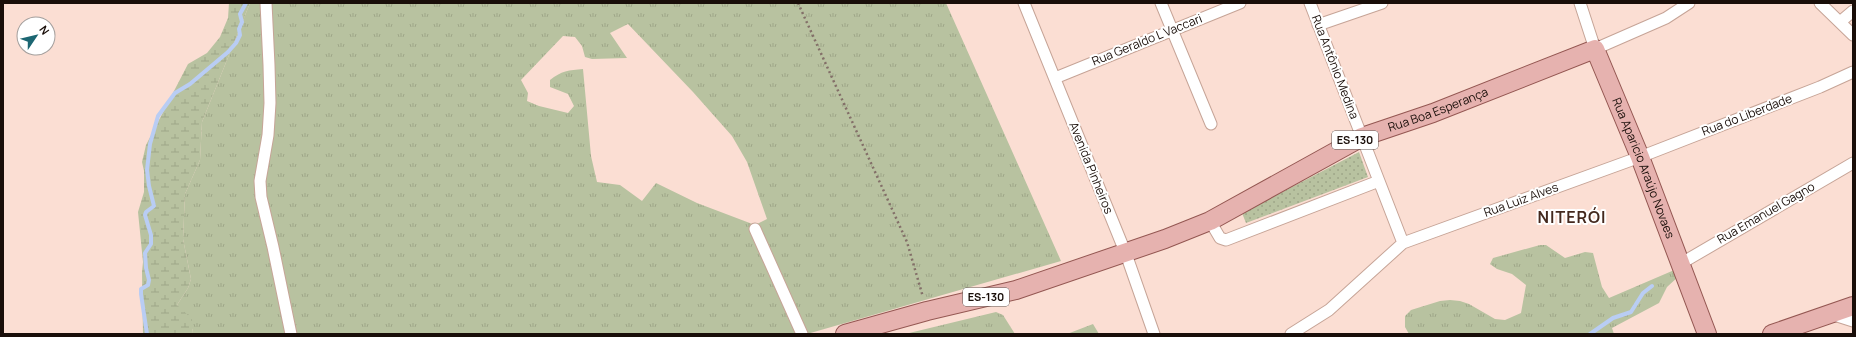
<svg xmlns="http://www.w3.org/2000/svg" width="1856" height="337" font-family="Manrope,sans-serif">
<defs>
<pattern id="grass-tufts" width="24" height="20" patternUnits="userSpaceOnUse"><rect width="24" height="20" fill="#b8c2a0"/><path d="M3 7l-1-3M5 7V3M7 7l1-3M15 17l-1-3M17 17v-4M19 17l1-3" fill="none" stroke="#9ea688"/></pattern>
<pattern id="wetland-marsh" width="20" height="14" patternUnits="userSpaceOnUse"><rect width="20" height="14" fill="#b8c2a0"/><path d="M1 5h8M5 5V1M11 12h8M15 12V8" fill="none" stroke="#9ea688"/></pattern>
<pattern id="park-dots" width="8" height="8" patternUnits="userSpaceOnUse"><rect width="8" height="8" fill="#b8c2a0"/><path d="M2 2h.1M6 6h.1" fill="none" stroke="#9ea688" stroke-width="1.8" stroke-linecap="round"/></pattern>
</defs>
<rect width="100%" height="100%" fill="#fbded3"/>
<path fill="url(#grass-tufts)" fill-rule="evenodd" d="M 250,3 L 946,3 L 1061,261 L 807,334 L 193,334 L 193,330 L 177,305 L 188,288 L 191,279 L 183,239 L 185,194 L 200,160 L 202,122 ZM 628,24 L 693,92 L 732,136 L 747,162 L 767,219 L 755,225 L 697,203 L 656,183 L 642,201 L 620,185 L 597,182 L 591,156 L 583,69 C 569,70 561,71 550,80 L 550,87 L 568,94 L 574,106 L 568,113 L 539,106 L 527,101 L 528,93 L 521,80 L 563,36 L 575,37 L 582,46 L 585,57 L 592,59 L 627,58 L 610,33 Z
M 1540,245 L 1546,245 L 1565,258 L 1585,252 L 1593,253 L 1602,287 L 1609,298 L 1672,271 L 1676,271 L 1679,276 L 1667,287 L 1659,303 L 1612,328 L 1614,334 L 1409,334 L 1405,327 L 1405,316 L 1411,310 L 1440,301 L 1450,300 L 1460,301 L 1469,304 L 1495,319 L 1505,320 L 1521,313 L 1526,285 L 1512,274 L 1497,269 L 1490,264 L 1493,258 Z
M 996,312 L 1003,315 L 1015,334 L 905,334 Z
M 1093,324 L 1099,334 L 1067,334 Z"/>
<path fill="url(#wetland-marsh)" d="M 229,3 L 250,3 L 202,122 L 200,160 L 185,194 L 183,239 L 191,279 L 188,288 L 177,305 L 192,319 L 193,334 L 143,334 L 142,272 L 143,262 L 138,212 L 144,192 L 144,171 L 142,162 L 146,145 L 188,64 L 207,53 L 220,37 L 228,18 Z"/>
<path fill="url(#park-dots)" d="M 1359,152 L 1368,177 L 1246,223 L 1242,213 Z"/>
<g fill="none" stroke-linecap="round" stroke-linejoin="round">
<path stroke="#b9cdf4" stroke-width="4" d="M 147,334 L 141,294 L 141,289 L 148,285 L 149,280 L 146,268 L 145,253 L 151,244 L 151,235 L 145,215 L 146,212 L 154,206 L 149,186 L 147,170 L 150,144 L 158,116 L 175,93 L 190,84 L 228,52 L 236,43 L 240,35 L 239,29 L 242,22 L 240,14 L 246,3
M 1590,334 L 1613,318 L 1631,312 L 1643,293 L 1652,286"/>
<defs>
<path id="street" d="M 266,3 L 269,65 L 270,103 L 268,135 L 260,181 L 261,197 L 273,247 L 291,334
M 1024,3 L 1126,254 L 1154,334
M 1161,3 L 1211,124
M 1310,3 L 1403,243
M 1580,3 L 1595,49 L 1666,18 L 1689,3
M 1820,3 L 1853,35
M 1840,22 L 1853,11
M 1318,25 L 1382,3
M 1055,78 L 1240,3
M 1210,221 L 1220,238 L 1226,240 L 1379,181
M 755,229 L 802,334
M 1680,264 L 1853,163
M 1831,314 L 1853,321
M 1291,334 L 1329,310 L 1403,243 L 1640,157 L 1820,87 L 1853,72"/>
<g id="primary">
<path id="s1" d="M 845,334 L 927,311 L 1016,290 L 1165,239 L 1210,221 L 1362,137 L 1433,113 L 1595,49 L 1640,157 L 1707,334"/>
<path d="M 1772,334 L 1853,306"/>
</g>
</defs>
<use href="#street" stroke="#c6a497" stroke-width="13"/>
<use href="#primary" stroke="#945752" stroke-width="20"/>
<path stroke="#836f68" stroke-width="2.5" stroke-dasharray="2 3" stroke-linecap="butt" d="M 798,3 L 907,242 L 923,297"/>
<use href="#street" stroke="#fff" stroke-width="11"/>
<use href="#primary" stroke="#e6b2af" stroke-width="18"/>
</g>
<g text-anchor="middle" stroke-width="4" stroke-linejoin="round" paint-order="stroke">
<g fill="#fff" stroke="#5e5653" stroke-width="1">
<rect x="1332" y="131" width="46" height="18" rx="3"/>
<rect x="963" y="288" width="46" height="18" rx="3"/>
</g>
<g font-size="11" font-weight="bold" fill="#190e09">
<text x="1355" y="144">ES-130</text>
<text x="986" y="301">ES-130</text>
</g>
<g font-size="12" fill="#190e09" stroke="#fff">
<text transform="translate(1147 40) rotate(-22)" y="4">Rua Geraldo L Vaccari</text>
<text transform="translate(1335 67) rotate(69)" y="4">Rua Antônio Medina</text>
<text dy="4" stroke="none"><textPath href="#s1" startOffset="637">Rua Boa Esperança</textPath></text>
<text transform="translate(1747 115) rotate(-21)" y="4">Rua do Liberdade</text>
<text transform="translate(1091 168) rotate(68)" y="4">Avenida Pinheiros</text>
<text dy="4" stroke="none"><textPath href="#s1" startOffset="934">Rua Aparicio Araújo Novaes</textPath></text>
<text transform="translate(1521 200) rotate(-20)" y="4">Rua Luiz Alves</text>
<text transform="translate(1766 213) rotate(-30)" y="4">Rua Emanuel Gagno</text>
</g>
<g font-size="16" font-weight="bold" letter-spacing="1" fill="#44291e" stroke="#fff">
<text x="1572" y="223">NITERÓI</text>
</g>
</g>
<rect width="1856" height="337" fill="none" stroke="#190e09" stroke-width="8"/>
<g transform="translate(36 36) rotate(55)"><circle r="19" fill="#ffffff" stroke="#a39f9d"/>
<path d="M0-3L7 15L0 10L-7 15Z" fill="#1c6672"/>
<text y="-6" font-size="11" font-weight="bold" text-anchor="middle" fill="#190e09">N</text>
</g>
</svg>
